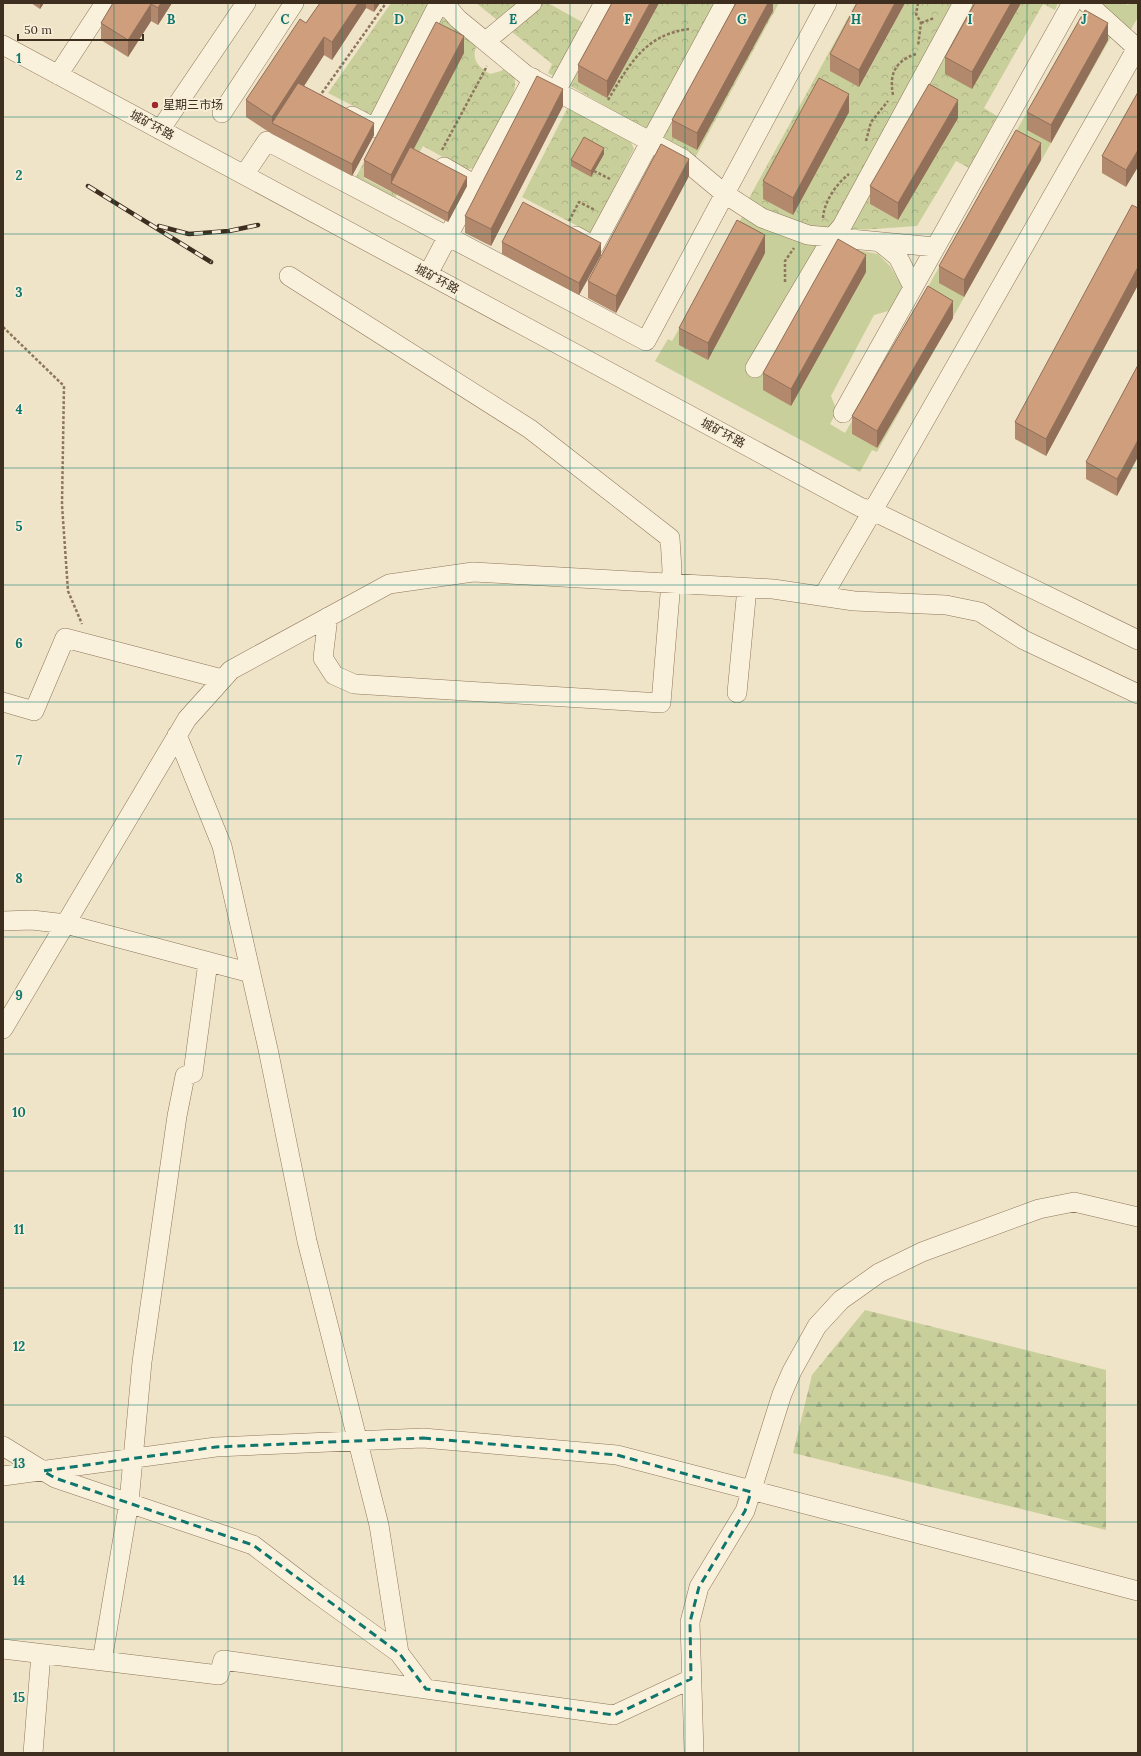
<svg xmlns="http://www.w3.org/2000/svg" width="1141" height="1756" font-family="Lora,'Noto Sans SC',serif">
<defs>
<pattern id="forest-firs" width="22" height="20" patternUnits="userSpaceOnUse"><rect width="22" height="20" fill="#c9cf9b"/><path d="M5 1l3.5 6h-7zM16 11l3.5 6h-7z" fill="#aeb285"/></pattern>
<pattern id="park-crowns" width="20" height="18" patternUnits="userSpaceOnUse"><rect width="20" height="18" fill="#c9cf9b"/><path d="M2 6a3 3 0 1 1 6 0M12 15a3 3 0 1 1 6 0" fill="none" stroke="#aeb285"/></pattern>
</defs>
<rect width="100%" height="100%" fill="#f0e4c8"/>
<path fill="#c9cf9b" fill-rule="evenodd" d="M 1101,3 L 1124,3 L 1128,5 L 1130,3 L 1138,3 L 1138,17 L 1130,31 Z
M 1087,15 L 1112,35 L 877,452 L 872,450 L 860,472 L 655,361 L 668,339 L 672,341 L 742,217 L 786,237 L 878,254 L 890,266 L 903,288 L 892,310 L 874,315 L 831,396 L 837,411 L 830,424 L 845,433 L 1081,17 ZM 953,318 L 877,448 L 852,434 L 952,318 Z"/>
<path fill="url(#forest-firs)" d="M 865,1310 L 1106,1370 L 1106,1530 L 793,1453 L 812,1375 Z"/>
<path fill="url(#park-crowns)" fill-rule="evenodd" d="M 391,3 L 428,3 L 429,8 L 371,115 L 328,93 Z
M 476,3 L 548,3 L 591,27 L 659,3 L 779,3 L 695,158 L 548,73 L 552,64 Z
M 856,3 L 867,3 L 859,87 L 905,3 L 1058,3 L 1055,10 L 1043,4 L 984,108 L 997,116 L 969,168 L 956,161 L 917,226 C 866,229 827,236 778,217 C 768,213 758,206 748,200 ZM 957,117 L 898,220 L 870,204 L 870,203 Z
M 442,18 L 447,20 L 477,44 C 471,60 477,65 490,74 L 501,71 L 506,67 C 511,72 516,78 515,86 C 513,104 483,150 473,168 L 466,170 L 423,146 L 395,198 L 356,177 L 438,20 ZM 463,53 L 391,192 L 364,178 Z
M 568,107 L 630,140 L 634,149 L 591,233 L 522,197 Z"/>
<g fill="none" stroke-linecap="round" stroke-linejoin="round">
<defs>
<path id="minor" d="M 444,3 L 458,19 L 526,75 L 683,159 L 725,194 L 762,218 L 808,235 L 935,247
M 1087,3 L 1138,49
M 486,41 L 532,3
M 3,45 L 860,507 L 873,511 L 1138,640
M 58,75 L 105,3
M 556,91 L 604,3
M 222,113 L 294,3
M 352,116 L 375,128 L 439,3
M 160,130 L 246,3
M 444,167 L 475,185 L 533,78
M 244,175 L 267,141 L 646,341 L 827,3
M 576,236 L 594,246 L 725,3
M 881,243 L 898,257 L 913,287
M 428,274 L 475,185
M 289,276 L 530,429 L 670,538 L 672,570 L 661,703 L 354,684 L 334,675 L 323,658 L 328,617
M 755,368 L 832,238 L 842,226 L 963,3
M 843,413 L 1072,3
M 823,596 L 897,469 L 1138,46
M 737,693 L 747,588
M 3,702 L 34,711 L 65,638 L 222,679
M 177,735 L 222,846 L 268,1049 L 307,1241 L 379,1525 L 399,1653 L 426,1689 L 614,1715 L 691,1679
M 3,921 L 32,920 L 66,924 L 251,973
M 3,1029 L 187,719 L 231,670 L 389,584 L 473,572 L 773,589 L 854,601 L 946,605 L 980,612 L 1024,640 L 1138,694
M 3,1446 L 55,1478 L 253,1545 L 316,1593 L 399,1653
M 3,1476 L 216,1447 L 423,1438 L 617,1455 L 1138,1591
M 3,1649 L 219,1675 L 223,1660 L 426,1689
M 102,1661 L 129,1502 L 142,1362 L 177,1116 L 185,1076 L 193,1073 L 208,962
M 33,1753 L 41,1654
M 694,1753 L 690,1622 L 699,1587 L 745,1511 L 782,1394 L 792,1371 L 817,1326 L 841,1300 L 879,1273 L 922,1252 L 1039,1209 L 1074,1202 L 1138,1217"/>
</defs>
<use href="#minor" stroke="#8d765c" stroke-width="20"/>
<path stroke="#8d765c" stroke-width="2.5" stroke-dasharray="3 2" stroke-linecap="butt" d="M 918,3 L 916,14 L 921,23 L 918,46
M 921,23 L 934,18
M 893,95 C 889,74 895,61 916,54
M 319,97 L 386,3
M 608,100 C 629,65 644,35 689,29
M 866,141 L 871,122 L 888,101
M 442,150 L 487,66
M 594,171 L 610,179
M 823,218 C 824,202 836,184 849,174
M 569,221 L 579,202 L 595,210
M 785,282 L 785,261 L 794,248
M 3,327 L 64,386 L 62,505 L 68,591 L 82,624"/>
<use href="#minor" stroke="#faf1dc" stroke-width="19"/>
<defs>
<path id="rail" d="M 88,186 L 211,262
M 159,226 L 189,234 L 229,231 L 258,225"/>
</defs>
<use href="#rail" stroke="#3d2e20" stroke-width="4.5"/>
<use href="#rail" stroke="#f7eed8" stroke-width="3" stroke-dasharray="9" stroke-linecap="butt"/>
</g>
<path fill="#b2896c" d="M 31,3 L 44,3 L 40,9 Z
M 113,3 L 172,3 L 158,25 L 151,21 L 128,57 L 101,40 L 101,23 Z
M 320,3 L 380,3 L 374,12 L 366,8 L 332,60 L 324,55 L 304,86 L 374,135 L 352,176 L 272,134 L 246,117 L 246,100 L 306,23 Z
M 612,3 L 659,3 L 607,98 L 578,82 L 578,65 Z
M 773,3 L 773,11 L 697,150 L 672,137 L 672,120 Z
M 905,3 L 859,87 L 830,71 L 830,54 Z
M 975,3 L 1021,3 L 972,89 L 945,74 L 945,57 Z
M 1108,40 L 1051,143 L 1027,130 L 1027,112 Z
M 464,53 L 413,149 L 467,186 L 448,222 L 364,177 L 364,160 Z
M 1138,92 L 1126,187 L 1102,173 L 1102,156 Z
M 563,106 L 491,246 L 465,233 L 465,216 Z
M 849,112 L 793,215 L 763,199 L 763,181 Z
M 958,118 L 898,220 L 870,204 L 870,186 Z
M 604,154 L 591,177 L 571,166 L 571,160 Z
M 1041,160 L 964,297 L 939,283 L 939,266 Z
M 689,176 L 616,313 L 588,298 L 588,281 Z
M 1138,208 L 1138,285 L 1046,456 L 1015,439 L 1015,422 Z
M 502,242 L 601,255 L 579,295 L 502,254 Z
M 765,253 L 708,360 L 679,345 L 679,328 Z
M 866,272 L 791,406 L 763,390 L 763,373 Z
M 953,318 L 877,448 L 852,434 L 852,416 Z
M 1138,365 L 1117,496 L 1086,479 L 1086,462 Z"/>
<path fill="#916f58" d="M 40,3 L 44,3 L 40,9 Z
M 161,3 L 172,3 L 158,25 L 158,8 Z
M 358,3 L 366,3 L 366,8 L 332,60 L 332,42 Z
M 374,3 L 380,3 L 374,12 Z
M 650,3 L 659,3 L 607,98 L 607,81 Z
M 768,3 L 773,3 L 773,11 L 697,150 L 697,133 Z
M 895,3 L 905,3 L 859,87 L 859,70 Z
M 1011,3 L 1021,3 L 972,89 L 972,72 Z
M 151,4 L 151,21 L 128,57 L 128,40 Z
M 1108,23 L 1108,40 L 1051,143 L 1051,125 Z
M 464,36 L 464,53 L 395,185 L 391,183 L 391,175 Z
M 324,37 L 324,55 L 278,126 L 272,123 L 272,117 Z
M 563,89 L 563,106 L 491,246 L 491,229 Z
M 849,94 L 849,112 L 793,215 L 793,198 Z
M 958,100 L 958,118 L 898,220 L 898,203 Z
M 374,123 L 374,135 L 352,176 L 352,164 Z
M 1041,143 L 1041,160 L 964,297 L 964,280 Z
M 604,148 L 604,154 L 591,177 L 591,171 Z
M 1138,150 L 1138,167 L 1126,187 L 1126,170 Z
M 689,159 L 689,176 L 616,313 L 616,296 Z
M 467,177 L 467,186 L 448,222 L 448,213 Z
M 765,235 L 765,253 L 708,360 L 708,343 Z
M 601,243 L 601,255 L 579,295 L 579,283 Z
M 866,255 L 866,272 L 791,406 L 791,389 Z
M 1138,267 L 1138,285 L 1046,456 L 1046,439 Z
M 953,301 L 953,318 L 877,448 L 877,431 Z
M 1138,440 L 1138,457 L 1117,496 L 1117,479 Z"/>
<path fill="#cf9f7d" stroke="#916f58" d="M 113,3 L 161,3 L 158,8 L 151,4 L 128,40 L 101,23 Z
M 320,3 L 358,3 L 332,42 L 324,37 L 272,117 L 246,100 L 300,19 L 306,23 Z
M 612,3 L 650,3 L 607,81 L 578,65 Z
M 736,3 L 768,3 L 697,133 L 672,120 Z
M 857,3 L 895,3 L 859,70 L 830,54 Z
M 975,3 L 1011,3 L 972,72 L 945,57 Z
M 1085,10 L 1108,23 L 1051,125 L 1027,112 Z
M 436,22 L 464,36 L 391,175 L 364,160 Z
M 537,76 L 563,89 L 491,229 L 465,216 Z
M 819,78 L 849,94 L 793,198 L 763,181 Z
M 298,83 L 374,123 L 352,164 L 272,123 Z
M 929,84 L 958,100 L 898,203 L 870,186 Z
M 1138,92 L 1138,150 L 1126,170 L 1102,156 Z
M 1016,130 L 1041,143 L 964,280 L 939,266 Z
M 584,137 L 604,148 L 591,171 L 571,160 Z
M 661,144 L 689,159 L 616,296 L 588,281 Z
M 410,147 L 467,177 L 448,213 L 391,183 Z
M 523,202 L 601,243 L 579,283 L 502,242 Z
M 1132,205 L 1138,208 L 1138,267 L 1046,439 L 1015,422 Z
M 737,220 L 765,235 L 708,343 L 679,328 Z
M 838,239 L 866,255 L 791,389 L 763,373 Z
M 928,286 L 953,301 L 877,431 L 852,416 Z
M 1138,365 L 1138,440 L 1117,479 L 1086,462 Z"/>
<path fill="none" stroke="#0f766e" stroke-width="3" stroke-dasharray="8 5" stroke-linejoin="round" d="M 423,1438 L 617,1455 L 751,1492 L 745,1511 L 699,1587 L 690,1622 L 691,1679 L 614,1715 L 426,1689 L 399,1653 L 253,1545 L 55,1478 L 43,1471 L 216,1447 Z"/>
<path fill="none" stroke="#0f766e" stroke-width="1" stroke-opacity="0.55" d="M 114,3 L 114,1753M 228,3 L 228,1753M 342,3 L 342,1753M 456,3 L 456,1753M 570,3 L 570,1753M 685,3 L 685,1753M 799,3 L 799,1753M 913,3 L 913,1753M 1027,3 L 1027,1753M 3,117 L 1138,117M 3,234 L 1138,234M 3,351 L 1138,351M 3,468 L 1138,468M 3,585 L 1138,585M 3,702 L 1138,702M 3,819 L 1138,819M 3,937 L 1138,937M 3,1054 L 1138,1054M 3,1171 L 1138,1171M 3,1288 L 1138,1288M 3,1405 L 1138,1405M 3,1522 L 1138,1522M 3,1639 L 1138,1639"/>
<circle fill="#9e2a2b" stroke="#f7eed8" stroke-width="1.5" cx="155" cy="105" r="4"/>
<g text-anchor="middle" stroke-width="3.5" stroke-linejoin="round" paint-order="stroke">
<g font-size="12" fill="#3d2e20" stroke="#f7eed8" text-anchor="start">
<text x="163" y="109">星期三市场</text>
</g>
<g font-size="12" fill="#3d2e20" stroke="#f7eed8">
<text transform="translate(152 125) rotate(28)" y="4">城矿环路</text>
<text transform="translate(437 279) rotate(28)" y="4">城矿环路</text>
<text transform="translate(723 433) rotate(28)" y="4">城矿环路</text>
</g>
</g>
<g font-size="13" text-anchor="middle" font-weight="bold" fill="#0f766e" stroke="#f7eed8" stroke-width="3.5" stroke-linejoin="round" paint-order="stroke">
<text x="171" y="24">B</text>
<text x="285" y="24">C</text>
<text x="399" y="24">D</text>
<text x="513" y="24">E</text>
<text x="628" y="24">F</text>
<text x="742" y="24">G</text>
<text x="856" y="24">H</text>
<text x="970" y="24">I</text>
<text x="1084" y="24">J</text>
<text x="19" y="63">1</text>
<text x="19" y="180">2</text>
<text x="19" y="297">3</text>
<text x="19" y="414">4</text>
<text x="19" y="531">5</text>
<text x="19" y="648">6</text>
<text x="19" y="765">7</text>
<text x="19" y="883">8</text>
<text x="19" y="1000">9</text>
<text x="19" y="1117">10</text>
<text x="19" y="1234">11</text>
<text x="19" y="1351">12</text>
<text x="19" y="1468">13</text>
<text x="19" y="1585">14</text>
<text x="19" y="1702">15</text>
</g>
<rect width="1141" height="1756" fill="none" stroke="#3d2e20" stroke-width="8"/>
<path d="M18 34v6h125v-6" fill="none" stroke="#3d2e20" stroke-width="2"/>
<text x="24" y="34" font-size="12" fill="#3d2e20" stroke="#f7eed8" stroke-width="3" paint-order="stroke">50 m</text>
</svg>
